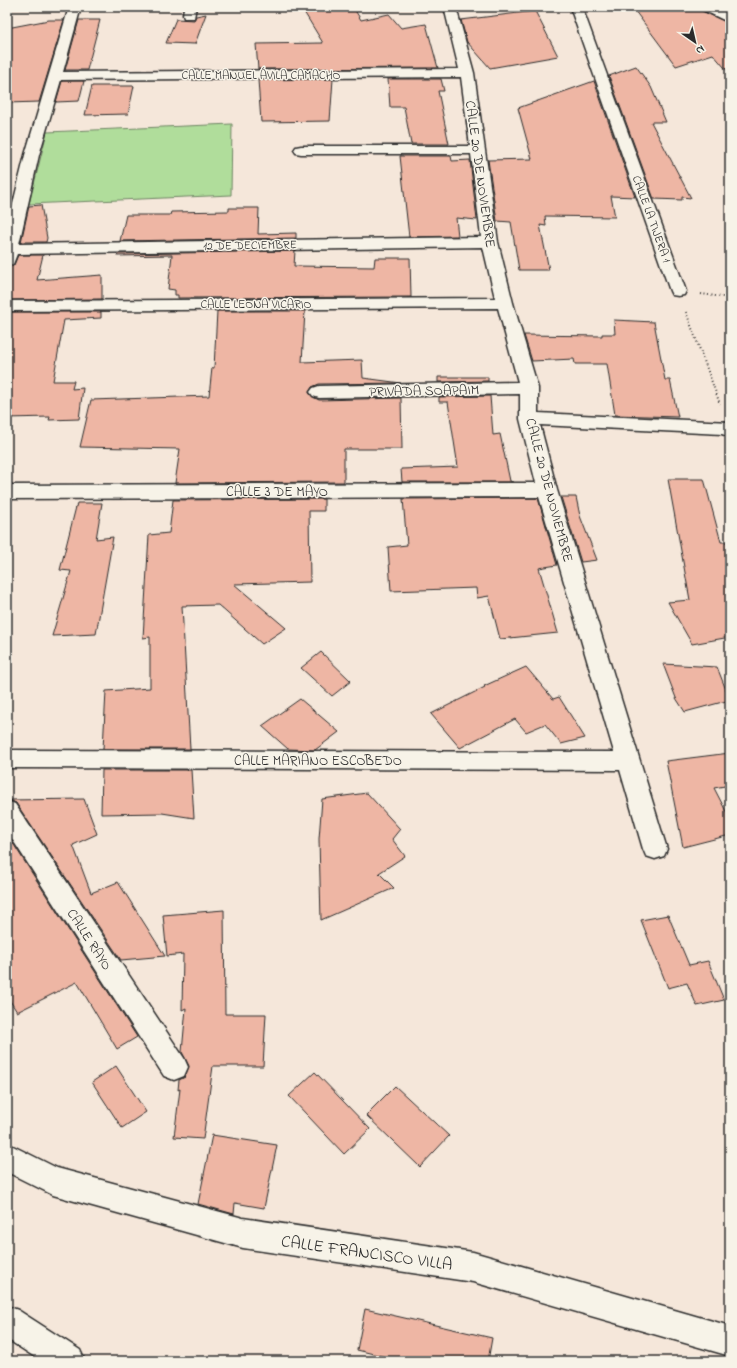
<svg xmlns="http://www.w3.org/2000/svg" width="737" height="1368" font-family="'Indie Flower',sans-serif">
<rect width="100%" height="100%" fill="#f5e7da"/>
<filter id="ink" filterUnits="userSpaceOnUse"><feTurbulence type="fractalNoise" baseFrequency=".025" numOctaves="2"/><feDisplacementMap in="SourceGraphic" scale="8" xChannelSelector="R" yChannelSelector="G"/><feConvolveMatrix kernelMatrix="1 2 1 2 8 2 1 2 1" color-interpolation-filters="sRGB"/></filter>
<g filter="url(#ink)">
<path fill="#b0dd9b" stroke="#6e8463" d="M 232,124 L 231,195 L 29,204 L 47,132 Z"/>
<path fill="#eeb6a4" stroke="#2b2b2b" d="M 301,7 L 353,7 L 361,20 L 389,14 L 401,28 L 426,24 L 438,68 L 258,69 L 256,44 L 323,43 Z
M 632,7 L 701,7 L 702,11 L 730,24 L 730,74 L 713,54 L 676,66 Z
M 535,11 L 558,56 L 490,68 L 467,42 L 461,20 Z
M 206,14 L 195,44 L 166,43 L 176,19 L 194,20 L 196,16 Z
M 49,20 L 64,20 L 39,102 L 7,103 L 7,28 Z
M 79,20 L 100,20 L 87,70 L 65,70 Z
M 636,66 L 651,87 L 666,122 L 651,122 L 691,198 L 682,197 L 682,200 L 654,199 L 609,76 Z
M 333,79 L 330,121 L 261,122 L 258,80 Z
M 388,79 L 441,79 L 444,91 L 438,91 L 449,144 L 411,144 L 404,107 L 390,107 Z
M 62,81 L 84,81 L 79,101 L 56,102 Z
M 594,81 L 635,197 L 611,196 L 615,217 L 545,216 L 546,226 L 540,225 L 549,270 L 519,270 L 511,222 L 497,221 L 488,160 L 532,159 L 518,108 Z
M 92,86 L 134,86 L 128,114 L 85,115 Z
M 400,156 L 451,156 L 452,161 L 470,160 L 477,220 L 456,218 L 458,236 L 409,237 Z
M 41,205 L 47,238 L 46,242 L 21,242 L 29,206 Z
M 229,208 L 259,208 L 258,234 L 296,233 L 296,238 L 120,241 L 126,215 L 170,215 L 171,212 L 229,211 Z
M 295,251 L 294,266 L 374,267 L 375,258 L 410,258 L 411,297 L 178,298 L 178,295 L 175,295 L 175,290 L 168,289 L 172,255 L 117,256 L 118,254 Z
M 18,255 L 43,255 L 37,280 L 102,275 L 102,299 L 7,300 L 7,267 L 14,265 Z
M 217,311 L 305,311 L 302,362 L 362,360 L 363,378 L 401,383 L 319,384 L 312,387 L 309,393 L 313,397 L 319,400 L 401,398 L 402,449 L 344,449 L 344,482 L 175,483 L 180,449 L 80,447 L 91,400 L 209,396 L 212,368 L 214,368 Z
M 7,312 L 101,312 L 101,318 L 64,320 L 53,381 L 74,381 L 72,389 L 83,388 L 79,419 L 49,420 L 50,417 L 7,418 Z
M 614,320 L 654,322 L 665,380 L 670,380 L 678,417 L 615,415 L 607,364 L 575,364 L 574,359 L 532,361 L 524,335 L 602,336 L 602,334 L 615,334 Z
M 438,377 L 488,377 L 488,381 L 438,382 Z
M 490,396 L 493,435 L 500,434 L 510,481 L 513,482 L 402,482 L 401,469 L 458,467 L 448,402 L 439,402 L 439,397 Z
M 668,479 L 704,479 L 721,542 L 730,542 L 730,637 L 692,644 L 668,602 L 690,600 Z
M 561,497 L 576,497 L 580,516 L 597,560 L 581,562 Z
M 538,498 L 557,565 L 539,568 L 558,633 L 500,639 L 489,596 L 477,598 L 476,588 L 391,591 L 388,547 L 407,545 L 403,499 Z
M 324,499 L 324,511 L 309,511 L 310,582 L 234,584 L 286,628 L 262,644 L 218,605 L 182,606 L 190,749 L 103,749 L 106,691 L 150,688 L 150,637 L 143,638 L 149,535 L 169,533 L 173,500 Z
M 77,503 L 102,503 L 96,539 L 113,537 L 96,634 L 52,636 L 71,571 L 60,570 Z
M 321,652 L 351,681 L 332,696 L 301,668 Z
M 663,664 L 717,667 L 730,700 L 685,712 L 676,698 Z
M 526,667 L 553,699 L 559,697 L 585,738 L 561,744 L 545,724 L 526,732 L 515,719 L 460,748 L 431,714 L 485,687 L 484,686 Z
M 300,699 L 339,732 L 315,750 L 288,749 L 262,726 Z
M 730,753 L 730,785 L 714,788 L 730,819 L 730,835 L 683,847 L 666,761 Z
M 102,770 L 191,770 L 194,818 L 162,813 L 101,814 Z
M 367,793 L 400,829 L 392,839 L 405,856 L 379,873 L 394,888 L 321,920 L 319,839 L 322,799 Z
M 84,799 L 97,834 L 73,845 L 91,893 L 118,882 L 165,956 L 121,960 L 16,803 L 9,800 Z
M 7,834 L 137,1037 L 117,1049 L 77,982 L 17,1012 L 7,996 Z
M 224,910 L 225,1014 L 266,1014 L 263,1066 L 213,1066 L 203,1139 L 174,1137 L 180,1089 L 178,1090 L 179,1080 L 185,1077 L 189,1066 L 182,1052 L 186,1008 L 182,1010 L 183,954 L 167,956 L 163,915 Z
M 668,915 L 689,965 L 708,961 L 724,1000 L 697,1006 L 687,983 L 668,988 L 641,920 Z
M 116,1066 L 146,1112 L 122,1128 L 92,1082 Z
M 315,1072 L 370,1129 L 344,1154 L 289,1096 Z
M 395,1086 L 449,1136 L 420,1167 L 366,1115 Z
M 212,1135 L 277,1145 L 264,1208 L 235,1203 L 234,1214 L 198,1204 Z
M 365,1309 L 492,1338 L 488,1361 L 403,1361 L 357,1350 Z"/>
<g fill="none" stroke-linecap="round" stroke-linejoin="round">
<defs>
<path id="minor" d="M 69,7 L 81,7 L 63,72 L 459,69 L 444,7 L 456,7 L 474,73 L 498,242 L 513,303 L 538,388 L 538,413 L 730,422 L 730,437 L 722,434 L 540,425 L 557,490 L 667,849 L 664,856 L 655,859 L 646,856 L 643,849 L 620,770 L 7,768 L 7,750 L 614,752 L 539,497 L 7,499 L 7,485 L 536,483 L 520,419 L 520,394 L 319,398 L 313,396 L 310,392 L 313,388 L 319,386 L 518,382 L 498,308 L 7,311 L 7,301 L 495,298 L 483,247 L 17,254 L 13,264 L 7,266 L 7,228 L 25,155 ZM 461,77 L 470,146 L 301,146 L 296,147 L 294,150 L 296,153 L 301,154 L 471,154 L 481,237 L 19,244 L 39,155 L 61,80 Z
M 184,7 L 196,7 L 194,18 L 184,18 L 183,15 Z
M 570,7 L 582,7 L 686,291 L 684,295 L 678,296 L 672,295 L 670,291 Z
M 702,7 L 718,7 L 730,14 L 730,23 L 703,10 Z
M 7,801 L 15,804 L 184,1058 L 188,1067 L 184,1076 L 174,1080 L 164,1076 L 7,831 Z
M 7,1143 L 57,1168 L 243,1218 L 473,1252 L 730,1326 L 730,1356 L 473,1282 L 243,1248 L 53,1195 L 7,1172 Z"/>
<path id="major" d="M 7,1306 L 18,1310 L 80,1350 L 85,1361 L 41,1361 L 7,1339 Z"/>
</defs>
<use href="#minor" stroke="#2b2b2b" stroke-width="3"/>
<use href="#major" stroke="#2b2b2b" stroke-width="3"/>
<path stroke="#2b2b2b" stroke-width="2" stroke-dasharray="1 2.5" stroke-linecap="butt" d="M 701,294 L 730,298
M 686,312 L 720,404"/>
<use href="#minor" fill="#f7f3e8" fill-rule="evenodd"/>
<use href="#major" fill="#f7f3e8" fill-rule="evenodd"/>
</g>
</g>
<g text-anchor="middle" stroke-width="3" stroke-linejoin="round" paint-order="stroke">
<g font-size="12" fill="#2b2b2b" stroke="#f7f3e8">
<text x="261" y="79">CALLE MANUEL ÁVILA CAMACHO</text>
<text transform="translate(652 219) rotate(70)" y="4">CALLE LA TIJERA 1</text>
<text transform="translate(250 245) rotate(-1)" y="4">12 DE DECIEMBRE</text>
<text x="256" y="308">CALLE LEONA VICARIO</text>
</g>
<g font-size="14" fill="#2b2b2b" stroke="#f7f3e8">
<text transform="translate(481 174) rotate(82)" y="5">CALLE 20 DE NOVIEMBRE</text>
<text transform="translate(424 390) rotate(-1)" y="5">PRIVADA SOAPAIM</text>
<text transform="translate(550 490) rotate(75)" y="5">CALLE 20 DE NOVIEMBRE</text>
<text x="277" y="496">CALLE 3 DE MAYO</text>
<text x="318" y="765">CALLE MARIANO ESCOBEDO</text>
<text transform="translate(90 939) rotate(57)" y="5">CALLE RAYO</text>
</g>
<g font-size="17" fill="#2b2b2b" stroke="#f7f3e8">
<text transform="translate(367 1252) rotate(8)" y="6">CALLE FRANCISCO VILLA</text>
</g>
</g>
<rect width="737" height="1368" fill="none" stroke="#f7f3e8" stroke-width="24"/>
<rect x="12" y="12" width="713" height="1344" fill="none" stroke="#2b2b2b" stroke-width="1.5" filter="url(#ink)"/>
<g transform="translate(695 42) rotate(146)" stroke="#f7f3e8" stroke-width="3" paint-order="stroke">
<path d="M0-3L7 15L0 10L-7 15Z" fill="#2b2b2b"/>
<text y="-6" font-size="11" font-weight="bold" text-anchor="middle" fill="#2b2b2b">N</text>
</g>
</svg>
